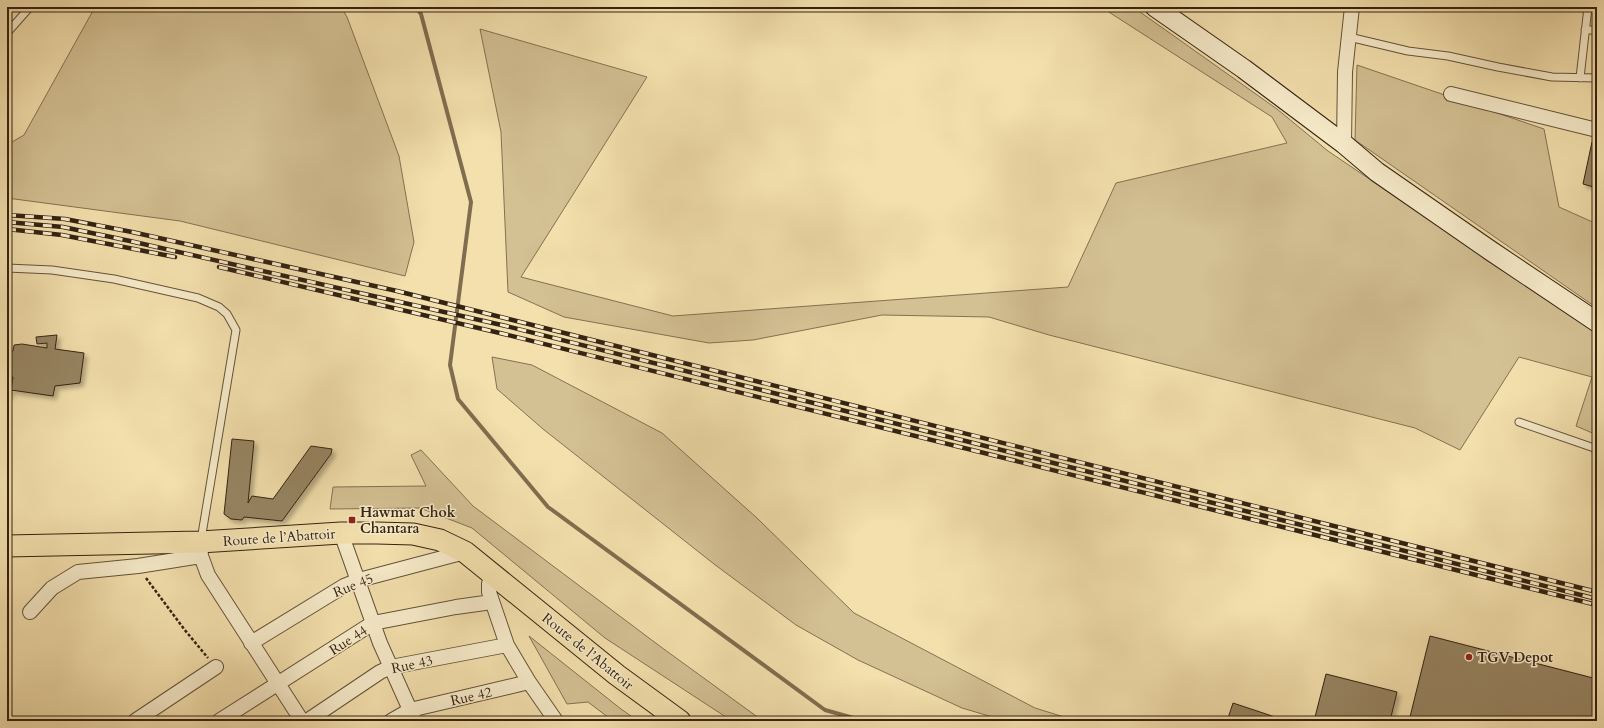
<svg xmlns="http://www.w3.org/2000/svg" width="1604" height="728" font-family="Cardo,serif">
<defs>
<filter id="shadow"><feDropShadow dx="3.5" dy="3.5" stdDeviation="2" flood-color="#0004"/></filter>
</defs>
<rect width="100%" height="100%" fill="#f3e0ad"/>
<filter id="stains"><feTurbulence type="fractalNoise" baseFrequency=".005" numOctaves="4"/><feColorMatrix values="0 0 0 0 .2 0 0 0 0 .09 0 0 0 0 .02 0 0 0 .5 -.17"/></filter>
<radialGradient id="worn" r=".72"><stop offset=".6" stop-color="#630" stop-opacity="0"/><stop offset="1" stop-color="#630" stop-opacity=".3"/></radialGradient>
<path fill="#d3c093" stroke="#847152" d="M 95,7 L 341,7 L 347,17 L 399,156 L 414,242 L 405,276 L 180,221 L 7,198 L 7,141 L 12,142 L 24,135 Z
M 1101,7 L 1133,7 L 1277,109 L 1328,151 L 1597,333 L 1597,435 L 1576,426 L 1592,377 L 1519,357 L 1460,450 L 1415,428 L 1049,335 L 989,317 L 882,315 L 753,340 L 709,343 L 564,317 L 508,292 L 501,132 L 480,29 L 647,77 L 521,277 L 673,316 L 1068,287 L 1116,183 L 1287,143 L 1272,117 Z
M 1357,65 L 1544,129 L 1559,207 L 1597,224 L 1597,308 L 1355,140 Z
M 492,357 L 532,365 L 662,433 L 758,519 L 854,613 L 1035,708 L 1077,721 L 1006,721 L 962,708 L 858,660 L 796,625 L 714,564 L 543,429 L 497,389 Z
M 421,450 L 473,506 L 661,647 L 763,721 L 732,721 L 605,638 L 472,528 L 420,508 L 330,509 L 333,487 L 426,486 L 411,455 Z
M 529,636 L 621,709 L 638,721 L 613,721 L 588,702 L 567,704 Z"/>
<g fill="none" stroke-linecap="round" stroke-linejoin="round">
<path stroke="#806d4f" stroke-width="4" d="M 416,7 L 421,14 L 471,202 L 450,365 L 458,399 L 548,507 L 825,710 L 864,721"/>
</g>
<path fill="#978563" stroke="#342212" filter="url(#shadow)" d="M 1592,142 L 1597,143 L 1597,188 L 1583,184 Z
M 57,335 L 55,349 L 84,353 L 80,383 L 55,386 L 53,396 L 11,390 L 13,377 L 7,376 L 7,350 L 13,351 L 14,345 L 22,344 L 47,348 L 47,343 L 37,344 L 36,337 Z
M 7,378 L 8,378 L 10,395 L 7,395 Z
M 232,439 L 254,441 L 248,503 L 252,496 L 273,499 L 311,446 L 332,449 L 331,454 L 282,521 L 244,517 L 242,520 L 231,519 L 224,514 Z
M 1430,636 L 1597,679 L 1597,721 L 1409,721 Z
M 1326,674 L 1397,692 L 1390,721 L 1314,721 Z
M 1233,703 L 1287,721 L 1227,721 Z"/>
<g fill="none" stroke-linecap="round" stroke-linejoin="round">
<defs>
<path id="service" d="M 1585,30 L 1597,30
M 7,33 L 30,7
M 1349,37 L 1408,51 L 1448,56 L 1498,67 L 1552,77 L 1597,78
M 1580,78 L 1588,7
M 7,268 L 52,270 L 114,279 L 198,298 L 219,307 L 227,314 L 236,330 L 201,540
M 1519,422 L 1597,449"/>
<path id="minor" d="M 1451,94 L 1597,130
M 1344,144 L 1345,72 L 1352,7
M 341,533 L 380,643 L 415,721
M 200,542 L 201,556 L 208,575 L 302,721
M 492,572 L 489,584 L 489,592 L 507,645 L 529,682 L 556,721
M 30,612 L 52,588 L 78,572 L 138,566 L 201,556
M 251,643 L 344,586 L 359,580 L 465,552
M 135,721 L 216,667
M 219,721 L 373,623 L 456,607 L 492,602
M 307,721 L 380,672 L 391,667 L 507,645
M 391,721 L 410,710 L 529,682"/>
<path id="secondary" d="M 1155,7 L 1244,69 L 1344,144 L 1377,172 L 1491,251 L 1597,322"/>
<path id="primary" d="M 7,546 L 200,542 L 341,533 L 377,533 L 413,534 L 440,540 L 465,552 L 617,675 L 680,721"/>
</defs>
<use href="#service" stroke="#645239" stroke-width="9"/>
<use href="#minor" stroke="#645239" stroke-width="16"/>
<use href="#secondary" stroke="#342212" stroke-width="21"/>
<use href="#primary" stroke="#342212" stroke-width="23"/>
<path stroke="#342212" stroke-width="2.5" stroke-dasharray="3 2" stroke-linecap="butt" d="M 146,578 L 184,629 L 208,658"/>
<use href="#service" stroke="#f7ebca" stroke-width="7"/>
<use href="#minor" stroke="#f7ebca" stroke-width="14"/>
<use href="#secondary" stroke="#f7ebca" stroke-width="19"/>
<use href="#primary" stroke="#f3e0ad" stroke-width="21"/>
<defs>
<path id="rail" d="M 7,215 L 65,219 L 132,232 L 397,291 L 1597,592
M 7,222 L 63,227 L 130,241 L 506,326 L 1597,599
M 7,229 L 62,235 L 175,257
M 219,267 L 504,334 L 1597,605"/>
</defs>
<use href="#rail" stroke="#342212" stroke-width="4.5"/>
<use href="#rail" stroke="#f7ebca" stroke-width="3" stroke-dasharray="9" stroke-linecap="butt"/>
</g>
<g fill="#8f2418" stroke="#f7ebca" stroke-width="1.5">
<rect x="348" y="516" width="8" height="8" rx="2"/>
<circle cx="1469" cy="657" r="4"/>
</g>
<g text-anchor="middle" stroke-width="3" stroke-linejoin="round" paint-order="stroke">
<g font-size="14" font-weight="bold" fill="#342212" stroke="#f7ebca" text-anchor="start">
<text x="360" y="517">Hawmat Chok<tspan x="360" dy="16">Chantara</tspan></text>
<text x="1477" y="662">TGV Depot</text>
</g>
<g font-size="14" fill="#342212" stroke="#f7ebca">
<text transform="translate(279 537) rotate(-4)" y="5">Route de l’Abattoir</text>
<text transform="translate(353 585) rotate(-22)" y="5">Rue 45</text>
<text transform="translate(348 640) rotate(-33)" y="5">Rue 44</text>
<text transform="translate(588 651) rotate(39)" y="5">Route de l’Abattoir</text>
<text transform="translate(412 664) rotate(-12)" y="5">Rue 43</text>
<text transform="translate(471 696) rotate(-13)" y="5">Rue 42</text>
</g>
</g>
<rect width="1604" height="728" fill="none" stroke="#f3e0ad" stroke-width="24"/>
<rect x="8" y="8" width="1588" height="712" fill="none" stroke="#342212" stroke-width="2"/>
<rect x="12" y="12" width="1580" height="704" fill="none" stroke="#342212"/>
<rect width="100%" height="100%" filter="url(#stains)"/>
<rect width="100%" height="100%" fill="url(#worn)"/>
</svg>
